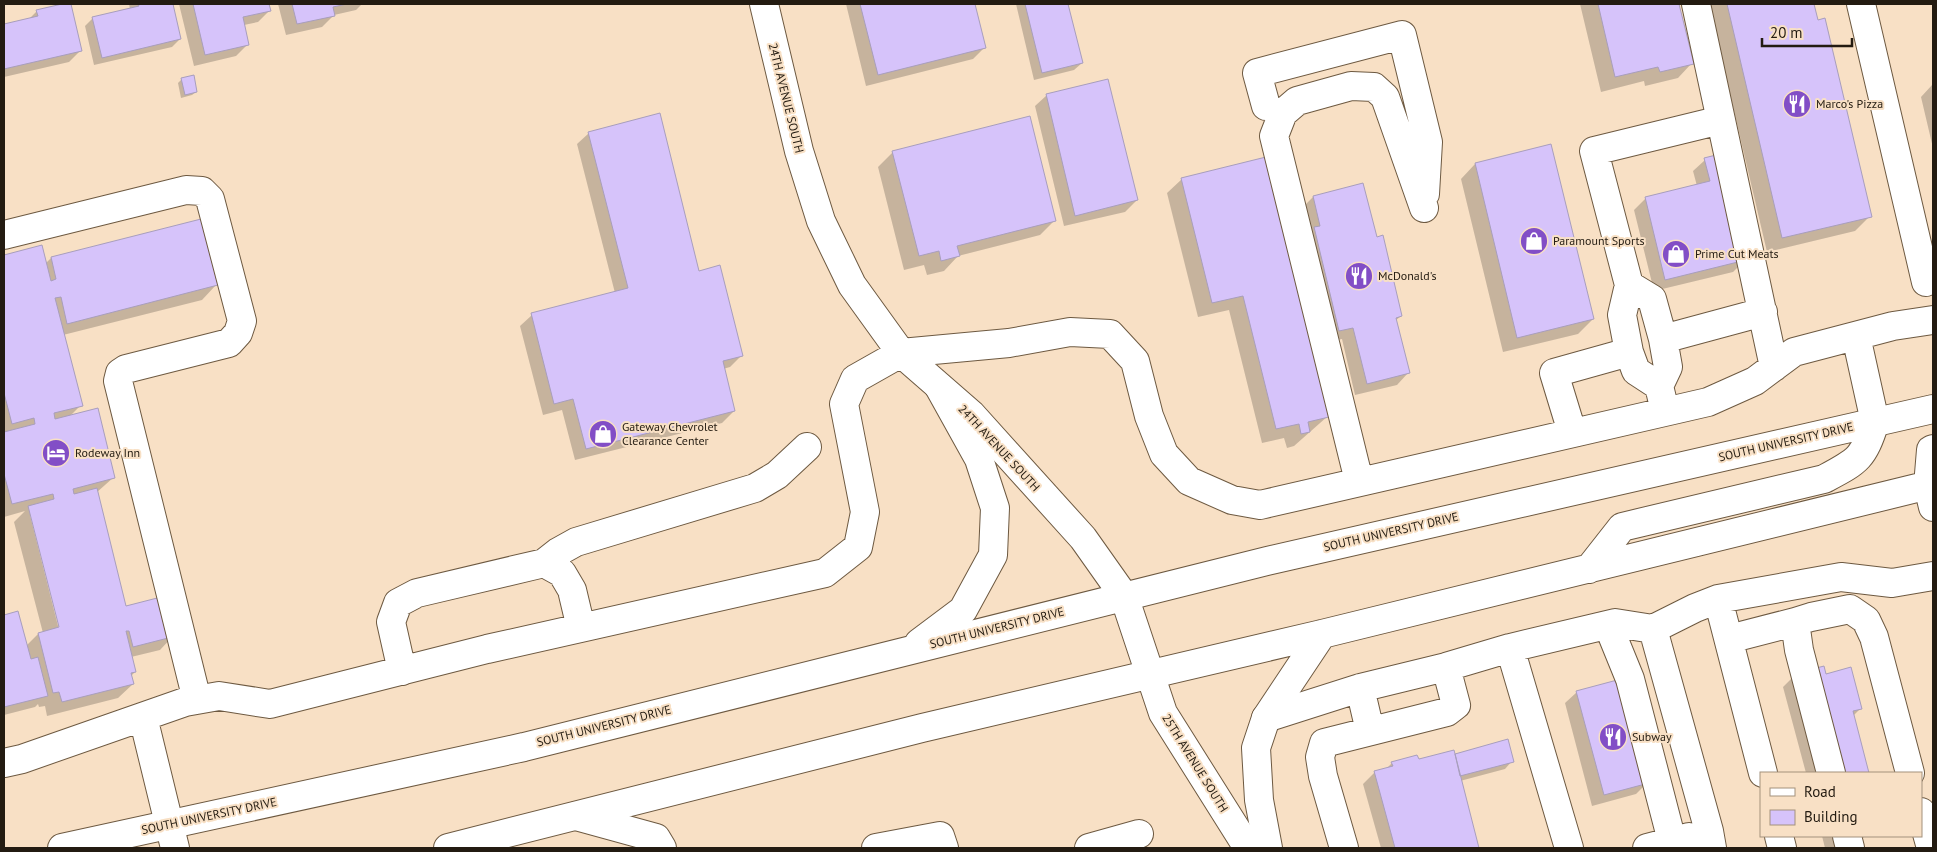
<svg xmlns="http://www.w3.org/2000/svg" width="1937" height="852" font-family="'PT Sans',sans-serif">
<rect width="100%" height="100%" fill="#f8e0c5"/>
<path fill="#0003" fill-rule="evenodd" d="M 70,4 L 80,51 L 69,62 L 4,77 L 4,26 L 28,20 L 37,11 Z
M 129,4 L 172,4 L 180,39 L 172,47 L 94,65 L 85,26 L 93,18 L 130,9 Z
M 179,4 L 268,4 L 270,10 L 258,22 L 244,25 L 248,44 L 236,56 L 194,66 Z
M 278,4 L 362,4 L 356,10 L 334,15 L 322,27 L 286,35 Z
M 846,4 L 973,4 L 985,47 L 973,59 L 866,86 Z
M 1016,4 L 1067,4 L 1082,63 L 1074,70 L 1034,80 Z
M 1580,4 L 1678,4 L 1692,63 L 1678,78 L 1645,86 L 1644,81 L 1601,92 Z
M 1709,4 L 1813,4 L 1870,216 L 1855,231 L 1767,252 Z
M 182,79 L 196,92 L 192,95 L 181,98 L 178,83 Z
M 1932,85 L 1933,85 L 1933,148 L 1921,97 Z
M 1047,95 L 1137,200 L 1125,212 L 1064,226 L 1035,106 Z
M 589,133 L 699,272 L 741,356 L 730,367 L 723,369 L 734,411 L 722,423 L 575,460 L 562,410 L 543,415 L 520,326 L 532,315 L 615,293 L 577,144 Z
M 893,152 L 1055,220 L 1040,235 L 958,256 L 944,271 L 927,275 L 924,265 L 904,270 L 878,167 Z
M 1705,160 L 1745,260 L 1733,272 L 1654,291 L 1634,210 L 1646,198 L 1697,186 L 1693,171 Z
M 1475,164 L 1593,319 L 1578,334 L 1503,352 L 1461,179 Z
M 1182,179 L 1328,416 L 1294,446 L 1287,448 L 1284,438 L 1262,443 L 1229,310 L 1198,317 L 1167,193 Z
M 1313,197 L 1376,238 L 1401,316 L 1395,321 L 1408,373 L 1397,385 L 1355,395 L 1342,339 L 1327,342 L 1302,208 Z
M 41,247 L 45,264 L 51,258 L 216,285 L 202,300 L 63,335 L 81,405 L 70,416 L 114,477 L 96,493 L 126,608 L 174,635 L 160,650 L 131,657 L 135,672 L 131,676 L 133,684 L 118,698 L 47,716 L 45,706 L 39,707 L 38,704 L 35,707 L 4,715 L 4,616 L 18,612 L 26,646 L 38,634 L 43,633 L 14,522 L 25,511 L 4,517 L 4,256 ZM 30,515 L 32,515 L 62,633 L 60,634 Z
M 1795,675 L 1825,676 L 1861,708 L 1853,716 L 1868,773 L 1806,773 L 1783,687 Z
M 1577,692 L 1648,782 L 1636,794 L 1592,806 L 1565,703 Z
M 1454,757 L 1512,761 L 1505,769 L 1460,781 L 1478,848 L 1381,848 L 1363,784 L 1375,772 L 1386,769 L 1392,763 Z
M 1822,836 L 1869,836 L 1864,837 L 1855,846 L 1846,848 L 1825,848 Z"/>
<path fill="#d6c3fa" stroke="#a89ebc" d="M 62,4 L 71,4 L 82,51 L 4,69 L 4,24 L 38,16 L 36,10 Z
M 138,4 L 173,4 L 181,39 L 102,58 L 92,17 L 139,6 Z
M 193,4 L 269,4 L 271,11 L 243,17 L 249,45 L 205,55 Z
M 292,4 L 347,4 L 333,7 L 335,16 L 297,24 Z
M 860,4 L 975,4 L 986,48 L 878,75 Z
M 1025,4 L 1068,4 L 1083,63 L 1042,73 Z
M 1598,4 L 1679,4 L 1694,64 L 1660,72 L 1658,67 L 1615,77 Z
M 1727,4 L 1814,4 L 1818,20 L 1825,18 L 1872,217 L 1782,238 Z
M 194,75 L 197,92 L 185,95 L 181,78 Z
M 1108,79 L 1138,200 L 1075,216 L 1046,94 Z
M 660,113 L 699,271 L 720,265 L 743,356 L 723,361 L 735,411 L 586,449 L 573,399 L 554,404 L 531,313 L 628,288 L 588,132 Z
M 1030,116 L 1056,221 L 957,246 L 960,256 L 941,261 L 939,251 L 919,256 L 892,151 Z
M 1551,144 L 1594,319 L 1517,338 L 1475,163 Z
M 1720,154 L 1746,260 L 1665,280 L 1645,197 L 1710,181 L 1704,158 Z
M 1266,157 L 1329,417 L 1308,422 L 1310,432 L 1301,434 L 1299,424 L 1276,429 L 1243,296 L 1212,303 L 1181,178 Z
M 1363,183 L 1377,237 L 1383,235 L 1402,316 L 1396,318 L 1410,373 L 1367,384 L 1353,328 L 1339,331 L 1314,227 L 1320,226 L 1313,196 Z
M 201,219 L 218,285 L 67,324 L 61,297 L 55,298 L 83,406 L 54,413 L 55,419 L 98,408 L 115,478 L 73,489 L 74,494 L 97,488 L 126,606 L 165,596 L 176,636 L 133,647 L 129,631 L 126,631 L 136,672 L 131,673 L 134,684 L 62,702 L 59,692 L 53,693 L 38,633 L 59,627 L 28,506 L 54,499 L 53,494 L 12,504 L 4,474 L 4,432 L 35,424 L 34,418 L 12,424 L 4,393 L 4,255 L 42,245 L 51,281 L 56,279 L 51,257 Z
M 18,611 L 31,659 L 38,657 L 48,696 L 4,707 L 4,615 Z
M 1824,666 L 1826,674 L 1851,667 L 1862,709 L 1853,711 L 1869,773 L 1820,773 L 1794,674 Z
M 1621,679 L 1649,783 L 1604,795 L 1576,691 Z
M 1508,739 L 1514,762 L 1460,776 L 1455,754 Z
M 1454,750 L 1479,848 L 1395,848 L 1374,771 L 1393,766 L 1391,762 L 1417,755 L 1419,759 Z"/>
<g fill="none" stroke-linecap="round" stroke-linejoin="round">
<defs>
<path id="minor" d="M 764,4 L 799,151 L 821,221 L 852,285 L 901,353 L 971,414 L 1083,538 L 1124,596 L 1163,713 L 1248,848
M 1696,4 L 1774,367
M 1861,4 L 1926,282
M 1266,106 L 1257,73 L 1402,35 L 1428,142 L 1425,194
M 4,235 L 186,190 L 202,191 L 210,199 L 242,321 L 238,333 L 229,343 L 126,369 L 120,373 L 118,381 L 197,700
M 1629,285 L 1622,315 L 1629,352 L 1636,371 L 1659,386
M 1856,336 L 1875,422
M 1663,339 L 1763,312
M 1665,411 L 1659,386 L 1668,367 L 1663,339 L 1652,299 L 1629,285 L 1594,151 L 1721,120
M 1572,432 L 1554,373 L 1629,352
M 1359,481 L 1274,136 L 1283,113 L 1297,101 L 1351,86 L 1374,87 L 1385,97 L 1424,208
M 1928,486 L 1933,507
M 544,563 L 558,552 L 576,542 L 755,488 L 777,475 L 807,447
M 1718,599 L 1763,773
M 1608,625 L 1630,679 L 1672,841
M 1653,629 L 1709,831 L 1712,848
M 1729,639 L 1795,622
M 1510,648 L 1569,848
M 402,671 L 391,622 L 398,603 L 417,593 L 544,563 L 562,573 L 572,590 L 581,628
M 1360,688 L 1370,731
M 143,717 L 175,848
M 1266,718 L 1360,688 L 1446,667 L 1510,648 L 1615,623 L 1653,629 L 1695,608 L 1718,599 L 1841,577 L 1892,583 L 1933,576
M 4,763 L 22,759 L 185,702 L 219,696 L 270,704 L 487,649 L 825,573 L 858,547 L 865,512 L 844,404 L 855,379 L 901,353 L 1009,343 L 1070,332 L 1110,334 L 1135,361 L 1149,416 L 1164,454 L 1189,481 L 1232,500 L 1260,505 L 1708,402 L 1755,381 L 1794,352 L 1893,326 L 1933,320
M 1831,773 L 1799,650 L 1795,622 L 1811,617 L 1850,609 L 1866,620 L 1874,637 L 1910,773
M 1921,812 L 1931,848
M 576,816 L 656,838 L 662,848
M 1779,836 L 1782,848
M 1847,836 L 1850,848
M 876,848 L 940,836 L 944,848
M 1089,848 L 1139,834
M 1344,848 L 1323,776 L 1320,757 L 1324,743 L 1447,712 L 1456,705 L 1446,667
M 1647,848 L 1689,837"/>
<path id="major" d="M 1928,486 L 1931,450 L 1933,449
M 1589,569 L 1622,527 L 1824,479 C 1858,461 1863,459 1875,422
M 919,643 L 963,610 L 993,555 L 995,508 L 979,459 L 939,387
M 62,848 L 524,747 L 1267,561 L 1933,409
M 448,848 L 922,728 L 1322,634 L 1933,484
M 1268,848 L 1259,800 L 1256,748 L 1266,718 L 1322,634"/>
</defs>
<use href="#minor" stroke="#6d5941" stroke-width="30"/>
<use href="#major" stroke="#6d5941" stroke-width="30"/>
<use href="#minor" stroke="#fff" stroke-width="28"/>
<use href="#major" stroke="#fff" stroke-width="28"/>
</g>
<defs>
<symbol id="restaurant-disc" viewBox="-11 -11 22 22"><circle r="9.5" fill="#824ec6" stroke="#f8e0c5"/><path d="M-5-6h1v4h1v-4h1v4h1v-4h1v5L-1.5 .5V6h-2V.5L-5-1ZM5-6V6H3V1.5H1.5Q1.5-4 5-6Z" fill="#fff"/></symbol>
<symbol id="shop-disc" viewBox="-11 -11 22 22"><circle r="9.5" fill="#824ec6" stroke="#f8e0c5"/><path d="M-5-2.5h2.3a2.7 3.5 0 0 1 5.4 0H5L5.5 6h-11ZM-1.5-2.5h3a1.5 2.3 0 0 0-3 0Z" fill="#fff"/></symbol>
<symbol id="hotel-disc" viewBox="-11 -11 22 22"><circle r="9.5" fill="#824ec6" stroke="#f8e0c5"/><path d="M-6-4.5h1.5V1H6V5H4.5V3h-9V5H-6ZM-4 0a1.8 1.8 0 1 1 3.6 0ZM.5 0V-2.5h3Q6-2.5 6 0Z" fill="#fff"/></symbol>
</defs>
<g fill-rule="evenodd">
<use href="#restaurant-disc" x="1781" y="88" width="32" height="32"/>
<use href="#shop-disc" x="1518" y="225" width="32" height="32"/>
<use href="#shop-disc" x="1660" y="238" width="32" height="32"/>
<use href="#restaurant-disc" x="1343" y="260" width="32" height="32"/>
<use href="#shop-disc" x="587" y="418" width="32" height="32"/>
<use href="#hotel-disc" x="40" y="437" width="32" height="32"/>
<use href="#restaurant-disc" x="1597" y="721" width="32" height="32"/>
</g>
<g text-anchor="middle" stroke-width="4" stroke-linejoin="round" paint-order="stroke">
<g font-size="12" fill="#231b11" stroke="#f8e0c5">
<text transform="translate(786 98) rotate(76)" y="4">24TH AVENUE SOUTH</text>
<text transform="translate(1786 442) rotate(-13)" y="4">SOUTH UNIVERSITY DRIVE</text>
<text transform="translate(999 448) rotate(47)" y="4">24TH AVENUE SOUTH</text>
<text transform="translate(1391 532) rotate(-13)" y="4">SOUTH UNIVERSITY DRIVE</text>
<text transform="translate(997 628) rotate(-14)" y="4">SOUTH UNIVERSITY DRIVE</text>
<text transform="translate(604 726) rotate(-14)" y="4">SOUTH UNIVERSITY DRIVE</text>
<text transform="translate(1195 763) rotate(58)" y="4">25TH AVENUE SOUTH</text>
<text transform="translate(209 816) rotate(-12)" y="4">SOUTH UNIVERSITY DRIVE</text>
</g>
<g font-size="12" fill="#231b11" stroke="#f8e0c5" text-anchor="start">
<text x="1816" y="108">Marco's Pizza</text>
<text x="1553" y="245">Paramount Sports</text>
<text x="1695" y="258">Prime Cut Meats</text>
<text x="1378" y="280">McDonald's</text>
<text x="622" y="431">Gateway Chevrolet<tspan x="622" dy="14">Clearance Center</tspan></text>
<text x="75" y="457">Rodeway Inn</text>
<text x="1632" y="741">Subway</text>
</g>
</g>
<rect width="1937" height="852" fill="none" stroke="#231b11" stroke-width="10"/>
<rect x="1760" y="772" width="162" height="65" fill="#f8e0c5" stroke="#a3917d"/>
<rect x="1770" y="788" width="25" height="8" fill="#ffffff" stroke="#a3917d"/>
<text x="1804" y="797" font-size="15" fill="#231b11">Road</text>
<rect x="1770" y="810" width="25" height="15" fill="#d6c3fa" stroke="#a3917d"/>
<text x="1804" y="822" font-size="15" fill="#231b11">Building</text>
<path d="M1762 38v8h90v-8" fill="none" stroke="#231b11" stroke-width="2.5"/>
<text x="1770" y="38" font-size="15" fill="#231b11" stroke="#f8e0c5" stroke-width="4" paint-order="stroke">20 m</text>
</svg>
